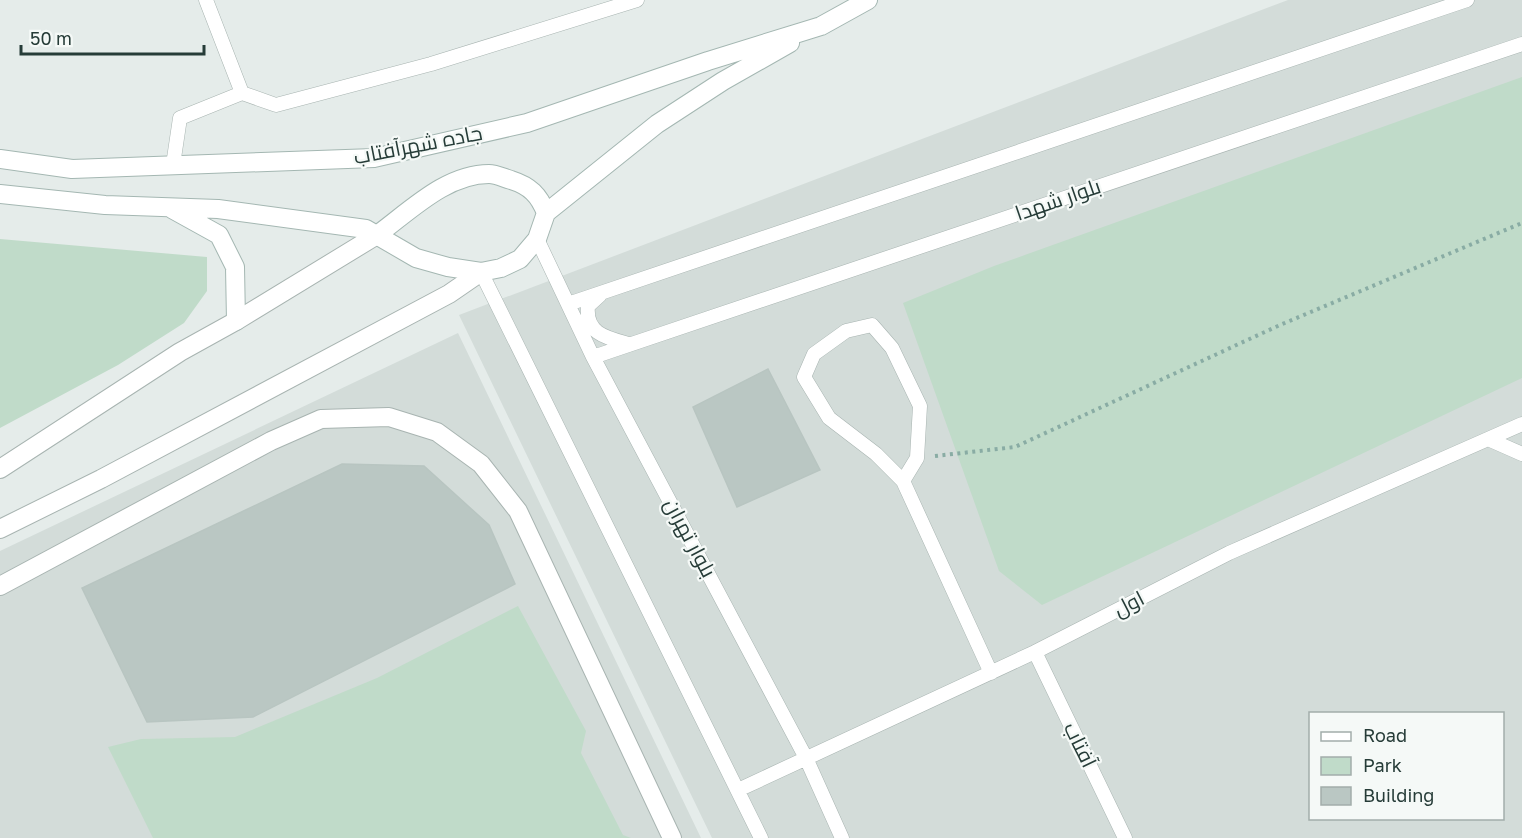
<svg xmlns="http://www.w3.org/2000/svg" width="1522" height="838" font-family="'Golos Text',Cairo,sans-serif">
<rect width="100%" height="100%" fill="#e5ecea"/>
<path fill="#d3dcd9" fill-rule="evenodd" d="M 1288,0 L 1522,0 L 1522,838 L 712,838 L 459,315 ZM 1310,714 L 1502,714 L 1502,818 L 1310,818 Z
M 458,333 L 701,838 L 0,838 L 0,551 Z"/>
<path fill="#c0dbc9" d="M 1522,77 L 1522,378 L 1042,605 L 999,571 L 903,303 L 994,266 Z
M 0,239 L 207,257 L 207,291 L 184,323 L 118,365 L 0,428 Z
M 518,606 L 586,731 L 581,753 L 623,835 L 631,838 L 153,838 L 108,747 L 141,739 L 235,737 L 377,678 Z"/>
<path fill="#bac7c3" stroke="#b8c5c1" stroke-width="1.5" d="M 768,369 L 820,470 L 737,507 L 693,407 Z
M 342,464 L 424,466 L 489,525 L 515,584 L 253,717 L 147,722 L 82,588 Z"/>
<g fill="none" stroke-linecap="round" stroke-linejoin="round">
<defs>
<path id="lane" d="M 242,93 L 276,105 L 431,64 L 637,0
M 173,165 L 180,118 L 242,93 L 206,0
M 537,239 L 593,357 L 806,758 L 842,838
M 481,272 L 761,838
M 600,295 L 588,306 C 585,334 607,338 629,344
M 568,304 L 1467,0
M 593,357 L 1522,44
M 1488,439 L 1522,454
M 903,481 L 917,458 L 920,406 L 892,348 L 872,325 L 846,331 L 814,354 L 804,377 L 829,418 L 876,454 L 903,481 L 991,673
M 1035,652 L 1125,838
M 738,790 L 1035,652 L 1229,553 L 1522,424"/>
<path id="street" d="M 0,469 L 180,352 L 236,321 L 377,235
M 0,529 L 101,479 L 449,294 L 481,272
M 0,586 L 271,441 L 321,419 L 389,417 L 437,432 L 481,464 L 518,511 L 672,838"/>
<path id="secondary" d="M 0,159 L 72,169 L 374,158 L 527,123 L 708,61 L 821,26 L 868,0
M 0,194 L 105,205 L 218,209 L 366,229 L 416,258 L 448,267 L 481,272 L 501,268 L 520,259 L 537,239 L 546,213 C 539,195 530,186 511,180 C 504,178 496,174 489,174 C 446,174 410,211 377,235
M 172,209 L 219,235 L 235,267 L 236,321
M 546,213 L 657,124 L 723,81 L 790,43"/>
</defs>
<use href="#lane" stroke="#a8b4b1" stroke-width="15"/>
<use href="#street" stroke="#a8b4b1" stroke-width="20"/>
<use href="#secondary" stroke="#a4b7b2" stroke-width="20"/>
<path stroke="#89aca4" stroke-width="4" stroke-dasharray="3 4.5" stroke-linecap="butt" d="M 935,456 L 1015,447 L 1280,325 L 1522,223"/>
<use href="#lane" stroke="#fff" stroke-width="14"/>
<use href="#street" stroke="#fff" stroke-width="18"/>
<use href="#secondary" stroke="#fff" stroke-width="18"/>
</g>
<g text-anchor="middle" stroke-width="4.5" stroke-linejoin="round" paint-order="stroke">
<g font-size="21" fill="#263c38" stroke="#f5f9f7">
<text transform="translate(418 145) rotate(-11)" y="7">جاده شهرآفتاب</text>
<text transform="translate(1058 200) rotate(-19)" y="7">بلوار شهدا</text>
<text transform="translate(690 538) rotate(62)" y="7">بلوار تهران</text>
<text transform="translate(1129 604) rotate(-27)" y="7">اول</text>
<text transform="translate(1080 745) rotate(64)" y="7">آفتاب</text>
</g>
</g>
<rect x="1309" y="712" width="195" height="108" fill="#f5f9f7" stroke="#a2adab" stroke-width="1.5"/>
<rect x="1321" y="732" width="30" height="9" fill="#ffffff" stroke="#a2adab" stroke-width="1.5"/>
<text x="1363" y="742" font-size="18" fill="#263c38">Road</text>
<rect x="1321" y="757" width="30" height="18" fill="#c0dbc9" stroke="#a2adab" stroke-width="1.5"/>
<text x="1363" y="772" font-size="18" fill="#263c38">Park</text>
<rect x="1321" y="787" width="30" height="18" fill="#bac7c3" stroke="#a2adab" stroke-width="1.5"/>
<text x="1363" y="802" font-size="18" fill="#263c38">Building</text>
<path d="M21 45v9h183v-9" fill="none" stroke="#263c38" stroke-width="3"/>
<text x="30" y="45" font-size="18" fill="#263c38" stroke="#f5f9f7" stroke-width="4.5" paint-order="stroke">50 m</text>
</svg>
